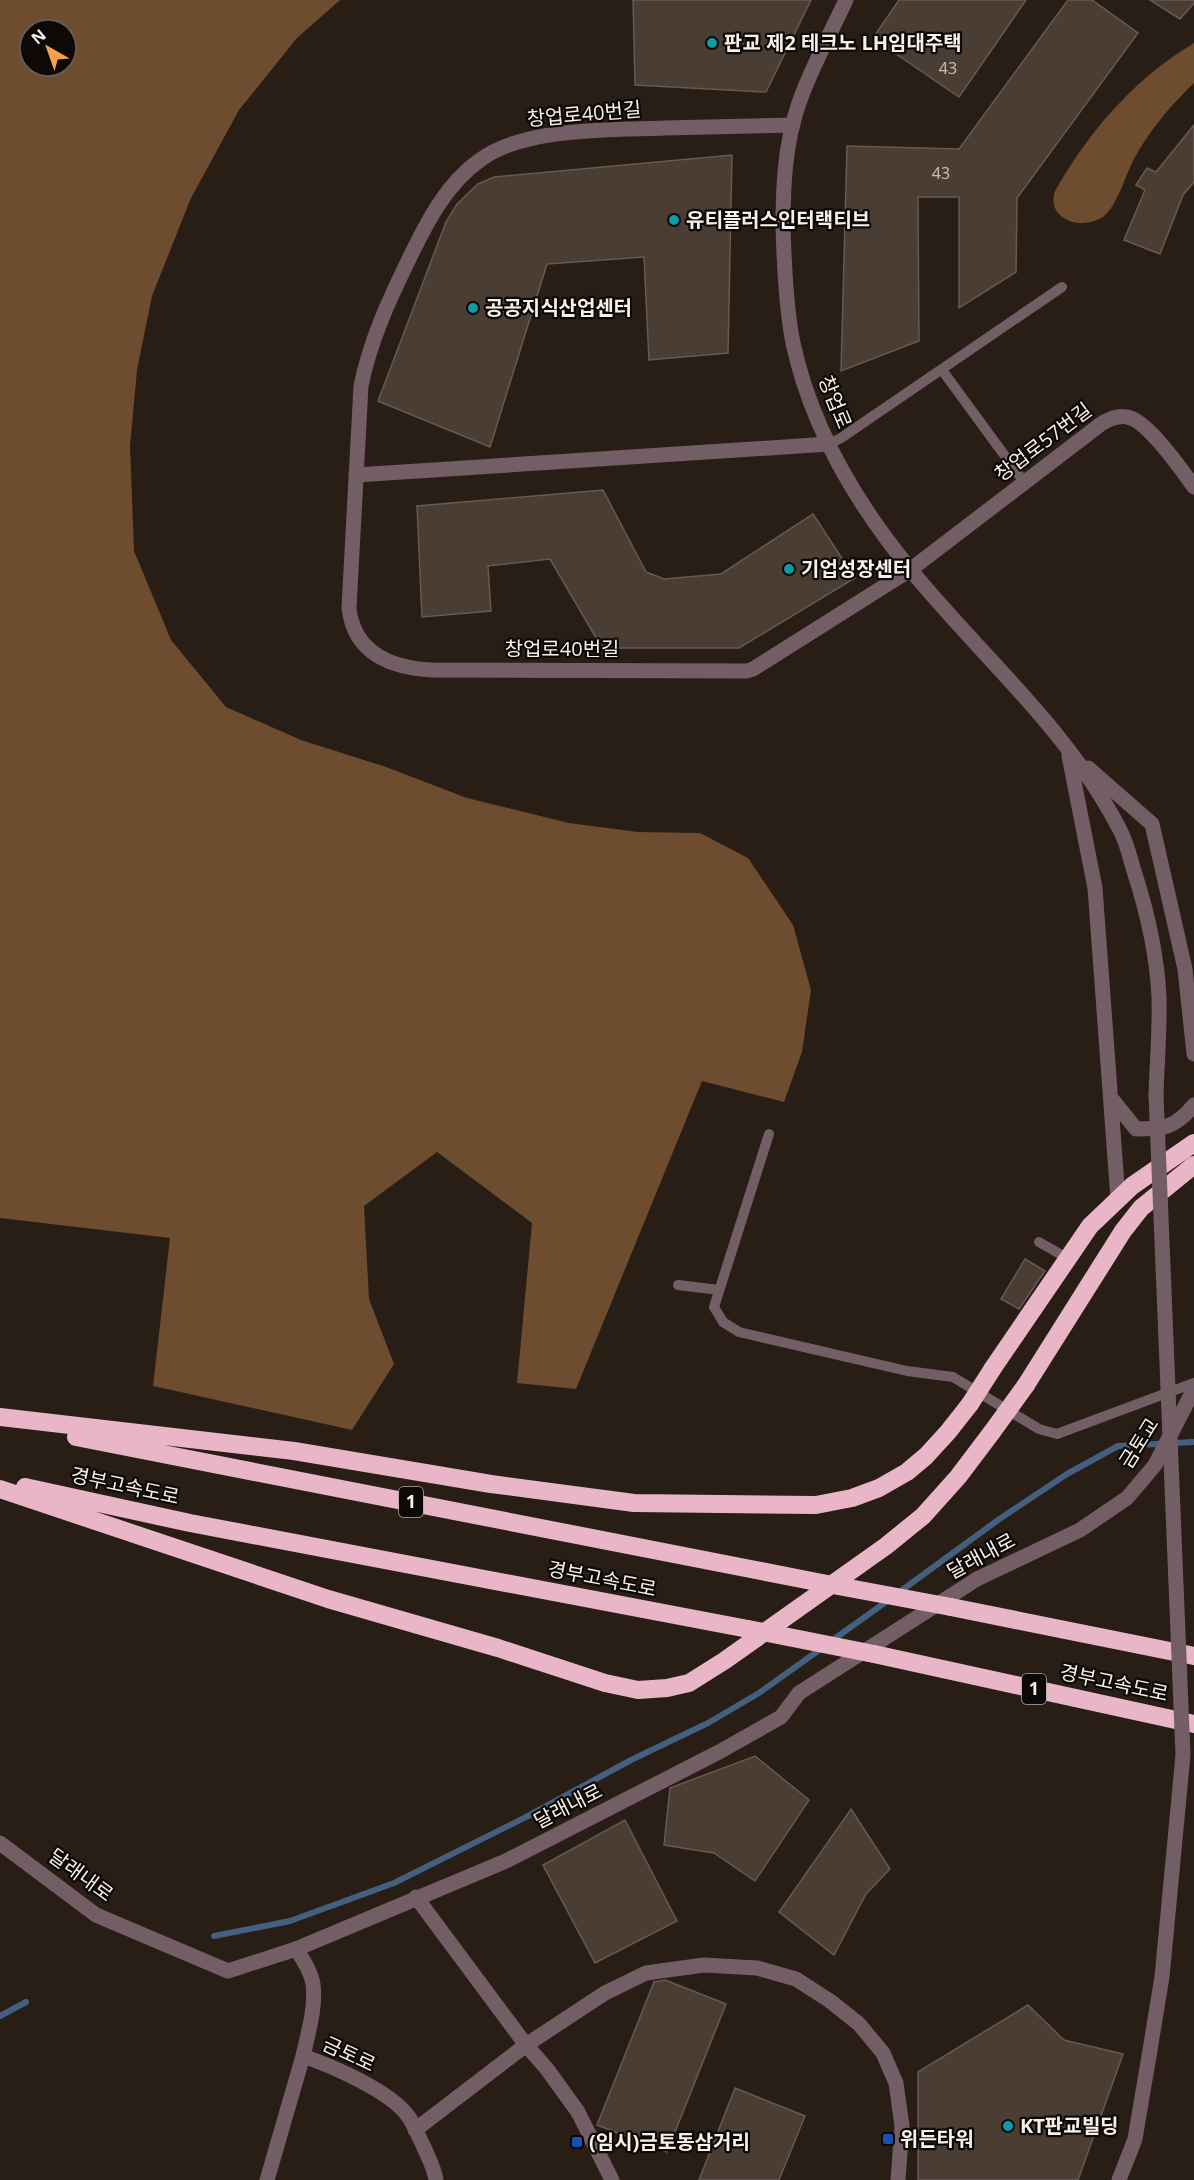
<svg xmlns="http://www.w3.org/2000/svg" width="1194" height="2180" font-family="'Open Sans','Noto Sans KR',sans-serif">
<rect width="100%" height="100%" fill="#281e15"/>
<path fill="#6d4c2f" fill-rule="evenodd" d="M 0,0 L 340,0 L 297,38 L 239,110 L 191,198 L 152,296 L 137,370 L 130,446 L 134,551 L 171,640 L 226,707 L 301,740 L 386,767 L 467,798 L 569,823 L 638,832 L 700,833 L 748,858 L 793,925 L 811,990 L 802,1052 L 784,1102 L 702,1081 L 576,1389 L 517,1383 L 532,1223 L 437,1152 L 364,1206 L 369,1299 L 394,1364 L 352,1430 L 153,1386 L 170,1238 L 0,1218 ZM 30,30 L 66,30 L 66,66 L 30,66 Z
M 1194,43 L 1194,83 C 1171,105 1149,131 1134,159 C 1126,174 1117,206 1104,216 C 1092,225 1073,226 1061,216 C 1053,209 1052,200 1055,191 C 1090,130 1134,79 1194,43 Z"/>
<g fill="none" stroke-linecap="round" stroke-linejoin="round">
<path stroke="#436080" stroke-width="6" d="M 898,1593 L 998,1520 L 1067,1474 L 1118,1446 L 1194,1442
M 830,1642 L 890,1599
M 214,1936 L 290,1921 L 394,1883 L 528,1816 L 631,1760 L 708,1723 L 759,1693 L 822,1648
M 0,2016 L 26,2002"/>
</g>
<path fill="#493d34" stroke="#675a51" stroke-width="1.5" d="M 633,0 L 811,0 L 766,92 L 635,85 Z
M 899,0 L 1026,0 L 959,97 L 873,38 Z
M 1068,0 L 1092,0 L 1138,33 L 1017,198 L 1016,272 L 959,308 L 959,197 L 918,197 L 919,341 L 841,371 L 847,146 L 959,149 Z
M 1150,0 L 1194,0 L 1194,3 L 1180,19 Z
M 1194,125 L 1194,182 L 1183,195 L 1160,254 L 1124,240 L 1145,190 L 1136,185 L 1147,168 L 1156,172 Z
M 732,155 L 728,353 L 649,360 L 644,257 L 547,264 L 490,447 L 378,401 L 446,222 L 457,204 L 478,184 L 494,177 Z
M 603,490 L 646,572 L 664,579 L 721,574 L 813,514 L 855,578 L 739,648 L 602,648 L 550,559 L 488,566 L 491,611 L 422,617 L 417,506 Z
M 1025,1259 L 1045,1271 L 1019,1309 L 1001,1299 Z
M 755,1756 L 809,1800 L 755,1881 L 714,1853 L 664,1845 L 670,1788 Z
M 851,1809 L 890,1869 L 866,1894 L 834,1955 L 779,1912 Z
M 625,1820 L 677,1921 L 595,1963 L 543,1865 Z
M 665,1980 L 726,2004 L 667,2152 L 597,2125 L 654,1982 Z
M 1028,2005 L 1064,2040 L 1123,2054 L 1078,2180 L 918,2180 L 918,2072 Z
M 735,2088 L 805,2116 L 779,2180 L 699,2180 Z"/>
<g fill="none" stroke-linecap="round" stroke-linejoin="round">
<path stroke="#735e65" stroke-width="10" d="M 942,370 L 1024,482
M 829,444 L 841,438 L 1062,287
M 769,1134 L 714,1307 L 723,1322 L 739,1332 L 907,1371 L 953,1377 L 1039,1429 L 1057,1434 L 1194,1383
M 1039,1242 L 1067,1258
M 678,1285 L 719,1290"/>
<path stroke="#735e65" stroke-width="15" d="M 356,475 L 829,444"/>
<path stroke="#735e65" stroke-width="15" d="M 793,125 C 750,126 708,127 665,128 C 611,130 524,127 480,160 C 446,184 427,222 409,259 C 389,300 370,341 361,386 L 349,608 C 354,654 392,668 432,670 L 747,671 L 753,669 L 910,570 L 1101,424 C 1109,419 1117,415 1127,417 C 1147,420 1182,470 1194,487
M 416,1897 L 526,2045 L 547,2069 L 578,2112 L 612,2180
M 296,1949 C 303,1959 311,1972 313,1984 C 316,2008 308,2033 303,2056 C 332,2066 390,2091 408,2116 C 414,2124 418,2136 423,2145 C 428,2157 434,2167 436,2180
M 415,2130 L 526,2045 L 605,1993 L 646,1973 L 704,1965 L 757,1968 L 796,1979 L 830,2001 L 859,2024 L 883,2053 L 896,2083 L 902,2126 L 898,2180
M 267,2180 L 303,2056"/>
<path stroke="#735e65" stroke-width="15" d="M 846,0 C 830,35 810,69 798,106 C 785,144 783,186 783,227 C 784,262 786,308 793,343 C 811,427 856,503 910,569 C 980,655 1069,730 1120,830 C 1127,843 1130,858 1134,871 C 1147,911 1157,955 1159,997 C 1160,1029 1157,1062 1156,1095
M 1069,756 L 1095,888 L 1118,1199
M 1088,768 L 1152,824 L 1185,969 L 1194,1054
M 1111,1098 L 1136,1129 C 1164,1129 1175,1128 1194,1105
M 0,1843 L 96,1915 L 228,1971 L 296,1949 L 506,1861 L 719,1752 L 781,1717 L 799,1693 L 977,1579 L 1080,1530 L 1127,1498 L 1155,1465 L 1194,1389
M 1119,2180 L 1135,2139 L 1149,2056"/>
<path stroke="#e9b6c7" stroke-width="18" d="M 993,1368 L 1090,1226 L 1132,1186 L 1194,1143
M 1026,1385 L 1123,1231 L 1141,1208 L 1194,1165
M 0,1417 L 294,1451 L 491,1484 L 634,1503 L 816,1505 L 852,1498 L 879,1488 L 907,1472 L 926,1456 L 948,1432 L 970,1404
M 76,1437 L 822,1583
M 25,1487 L 190,1523 L 748,1629
M 0,1489 L 328,1599 L 498,1648 L 605,1683 L 638,1690 L 667,1688 L 689,1683 L 724,1661 L 886,1546 L 923,1516 L 958,1477 L 992,1432
M 951,1607 L 1194,1656
M 874,1654 L 1194,1724"/>
<path stroke="#735e65" stroke-width="15" d="M 1149,2056 L 1162,1977 L 1183,1755 L 1156,1095"/>
<path stroke="#e9b6c7" stroke-width="18" d="M 970,1404 L 993,1368
M 992,1432 L 1026,1385
M 822,1583 L 951,1607
M 748,1629 L 874,1654"/>
</g>
<g fill="#0f9aa8" stroke="#0d0906" stroke-width="2">
<circle cx="712" cy="43" r="6"/>
<circle cx="674" cy="220" r="6"/>
<circle cx="473" cy="308" r="6"/>
<circle cx="789" cy="569" r="6"/>
<circle cx="1008" cy="2126" r="6"/>
</g>
<g fill="#1a4fb4" stroke="#0d0906" stroke-width="2">
<rect x="882" y="2133" width="12" height="12" rx="3"/>
<rect x="571" y="2136" width="12" height="12" rx="3"/>
</g>
<g text-anchor="middle" stroke-width="4.5" stroke-linejoin="round" paint-order="stroke">
<g font-size="16" fill="#ccc2bc">
<text x="948" y="74">43</text>
<text x="941" y="179">43</text>
</g>
<g fill="#0d0906" stroke="#b1aaa5" stroke-width="1.5">
<rect x="399" y="1487" width="24" height="30" rx="4.5"/>
<rect x="1022" y="1674" width="24" height="30" rx="4.5"/>
</g>
<g font-size="18" font-weight="bold" fill="#f7efe9">
<text x="411" y="1508">1</text>
<text x="1034" y="1695">1</text>
</g>
<g font-size="20" font-weight="bold" fill="#f7efe9" stroke="#0d0906" text-anchor="start">
<text x="724" y="50">판교 제2 테크노 LH임대주택</text>
<text x="686" y="227">유티플러스인터랙티브</text>
<text x="485" y="315">공공지식산업센터</text>
<text x="801" y="576">기업성장센터</text>
<text x="1020" y="2133">KT판교빌딩</text>
<text x="900" y="2146">위든타워</text>
<text x="589" y="2149">(임시)금토동삼거리</text>
</g>
<g font-size="20" fill="#f7efe9" stroke="#0d0906">
<text transform="translate(584 114) rotate(-5)" y="7">창업로40번길</text>
<text transform="translate(835 402) rotate(68)" y="7">창업로</text>
<text transform="translate(1043 442) rotate(-37)" y="7">창업로57번길</text>
<text x="562" y="656">창업로40번길</text>
<text transform="translate(1139 1443) rotate(-58)" y="7">금토교</text>
<text transform="translate(125 1486) rotate(12)" y="7">경부고속도로</text>
<text transform="translate(981 1556) rotate(-28)" y="7">달래내로</text>
<text transform="translate(602 1579) rotate(11)" y="7">경부고속도로</text>
<text transform="translate(1114 1683) rotate(12)" y="7">경부고속도로</text>
<text transform="translate(568 1806) rotate(-27)" y="7">달래내로</text>
<text transform="translate(81 1875) rotate(36)" y="7">달래내로</text>
<text transform="translate(349 2054) rotate(25)" y="7">금토로</text>
</g>
</g>
<g transform="translate(48 48) rotate(320)"><circle r="28" fill="#0d0906" stroke="#6b6561" stroke-width="1.5"/>
<path d="M0-4.5L10 22L0 15L-10 22Z" fill="#f9a04c"/>
<text y="-9" font-size="16" font-weight="bold" text-anchor="middle" fill="#f7efe9">N</text>
</g>
</svg>
